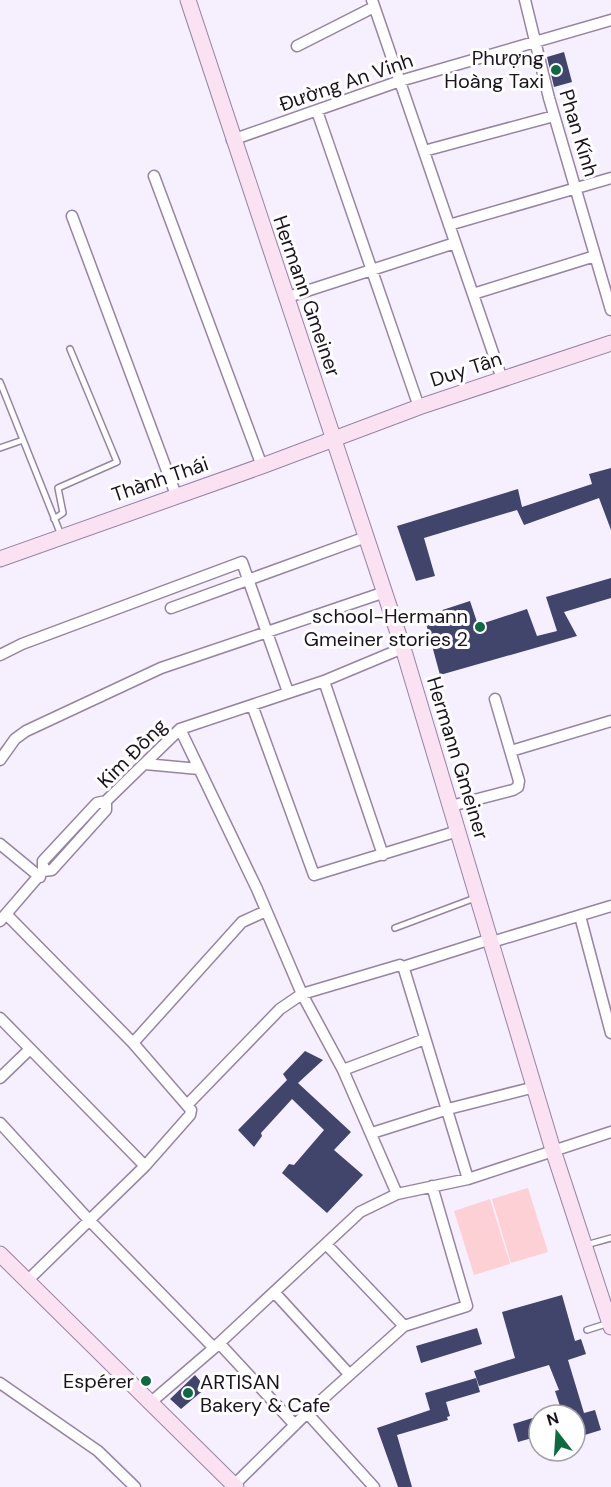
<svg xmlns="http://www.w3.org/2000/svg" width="611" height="1487" font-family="'DM Sans',sans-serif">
<rect width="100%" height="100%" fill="#f6effd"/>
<path fill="#fcd0d4" d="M 528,1188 L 548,1252 L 511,1263 L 492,1199 Z
M 490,1199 L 510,1264 L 474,1275 L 454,1211 Z"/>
<path fill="#42456b" d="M 564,52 L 572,82 L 554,87 L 547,57 Z
M 611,468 L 611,530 L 599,498 L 524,525 L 517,510 L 424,538 L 435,576 L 416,581 L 397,526 L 518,489 L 522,507 L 592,484 L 589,474 Z
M 611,578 L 611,598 L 564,612 L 577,636 L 440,675 L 424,616 L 470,601 L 478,625 L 527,609 L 537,636 L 557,631 L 546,597 Z
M 305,1051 L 323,1060 L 298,1083 L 351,1132 L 334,1150 L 363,1175 L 327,1213 L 282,1173 L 289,1164 L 294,1165 L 324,1130 L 292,1099 L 261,1133 L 262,1136 L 254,1147 L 238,1130 L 287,1080 L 283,1074 Z
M 562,1295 L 575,1341 L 581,1339 L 586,1354 L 568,1360 L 584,1413 L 595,1410 L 601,1430 L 575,1438 L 575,1415 L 563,1415 L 555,1391 L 559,1390 L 549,1365 L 479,1386 L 474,1371 L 515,1358 L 502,1312 Z
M 477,1328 L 482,1344 L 421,1363 L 416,1346 Z
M 195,1375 L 206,1388 L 181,1409 L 170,1399 Z
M 476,1378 L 480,1392 L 446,1402 L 450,1416 L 447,1417 L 448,1420 L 397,1435 L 412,1487 L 398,1487 L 377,1428 L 430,1410 L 425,1393 Z
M 539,1416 L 539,1436 L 518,1442 L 513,1424 Z"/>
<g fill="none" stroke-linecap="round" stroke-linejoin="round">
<defs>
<path id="lane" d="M 0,382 L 61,535
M 0,448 L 23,440
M 54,519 L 63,513 L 58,488 L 117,462 L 70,349
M 395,928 L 475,898
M 586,1245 L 611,1238
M 587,1330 L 609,1323"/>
<path id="street" d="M 372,0 L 502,379
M 525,0 L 549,98 L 611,310
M 297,46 L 374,7
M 317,111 L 419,407
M 232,140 L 400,81 L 611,20
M 424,151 L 554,116
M 154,176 L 262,466
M 72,216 L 176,495
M 449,225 L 611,178
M 473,294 L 595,256
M 285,298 L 455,243
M 171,608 L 366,537
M 0,655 L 22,644 L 242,562 L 288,692
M 324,681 L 383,855
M 252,705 L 314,875 L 458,831
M 180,729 L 257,889 L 302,994 L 343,1070 L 397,1194
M 511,751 L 611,721
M 0,760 L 15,739 L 26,731 L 161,668 L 385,592
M 145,764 L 199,769
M 451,806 L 513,790 L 518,787 L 519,781 L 495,699
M 0,844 L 40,877
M 43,871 L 43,861 L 97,803 L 106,801
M 7,915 L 133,1043 L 191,1110 L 190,1115 L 145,1166 L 27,1281
M 580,916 L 611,1033
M 0,921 L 43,871 L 52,870 L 106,810 L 106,801 L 180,729 L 324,681 L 403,648
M 492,942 L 611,906
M 403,967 L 491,939
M 0,1018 L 145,1166
M 133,1043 L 242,922 L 266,911
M 343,1070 L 425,1039
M 0,1078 L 30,1049
M 188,1104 L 280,1009 L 302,994 L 400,965 L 404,969 L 468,1179
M 0,1123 L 88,1219 L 214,1348
M 372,1133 L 448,1109 L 535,1087
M 326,1244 L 404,1326
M 274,1292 L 349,1374
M 219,1343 L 295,1425
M 0,1383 L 98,1451 L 135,1487
M 150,1403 L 214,1348 L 360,1212 L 397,1194 L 468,1179 L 611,1132
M 307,1413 L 374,1487
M 234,1485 L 307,1413 L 404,1326 L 467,1306 L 432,1186"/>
<path id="secondary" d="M 188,0 L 403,648 L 553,1150 L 611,1327
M 0,559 L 262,466 L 419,407 L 611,343
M 0,1254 L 236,1487"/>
</defs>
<use href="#lane" stroke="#9684a3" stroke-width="8"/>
<use href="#street" stroke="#9684a3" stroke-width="13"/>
<use href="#secondary" stroke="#9684a3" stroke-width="17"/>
<use href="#lane" stroke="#fff" stroke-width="5"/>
<use href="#street" stroke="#fff" stroke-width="10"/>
<use href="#secondary" stroke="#fae2f2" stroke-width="15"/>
</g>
<g fill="#0c6b40" stroke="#fff" stroke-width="2">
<circle cx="556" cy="70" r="6"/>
<circle cx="480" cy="627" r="6"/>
<circle cx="146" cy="1381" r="6"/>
<circle cx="188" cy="1393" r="6"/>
</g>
<g text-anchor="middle" stroke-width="6" stroke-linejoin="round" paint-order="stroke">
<g font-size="20" fill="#1a131f" stroke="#fff" text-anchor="end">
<text x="544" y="65">Phượng<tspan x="544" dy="23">Hoàng Taxi</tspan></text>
<text x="468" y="623">school-Hermann<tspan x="468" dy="23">Gmeiner stories 2</tspan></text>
<text x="134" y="1388">Espérer</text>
<text x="200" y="1389" text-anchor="start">ARTISAN<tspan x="200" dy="23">Bakery &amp; Cafe</tspan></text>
</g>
<g font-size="20" fill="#1a131f" stroke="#fff">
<text transform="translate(346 82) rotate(-19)" y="7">Đường An Vinh</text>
<text transform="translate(579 133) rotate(73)" y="7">Phan Kính</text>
<text transform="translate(307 296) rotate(71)" y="7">Hermann Gmeiner</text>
<text transform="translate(466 369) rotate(-18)" y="7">Duy Tân</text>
<text transform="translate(160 479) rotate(-19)" y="7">Thành Thái</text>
<text transform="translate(132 753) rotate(-45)" y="7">Kim Đồng</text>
<text transform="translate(458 758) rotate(73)" y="7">Hermann Gmeiner</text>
</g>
</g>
<g transform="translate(557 1433) rotate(343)"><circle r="28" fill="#ffffff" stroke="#a3a1a5" stroke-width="1.5"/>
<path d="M0-4.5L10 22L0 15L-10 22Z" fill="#0c6b40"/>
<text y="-9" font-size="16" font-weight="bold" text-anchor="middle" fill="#1a131f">N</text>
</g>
</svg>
